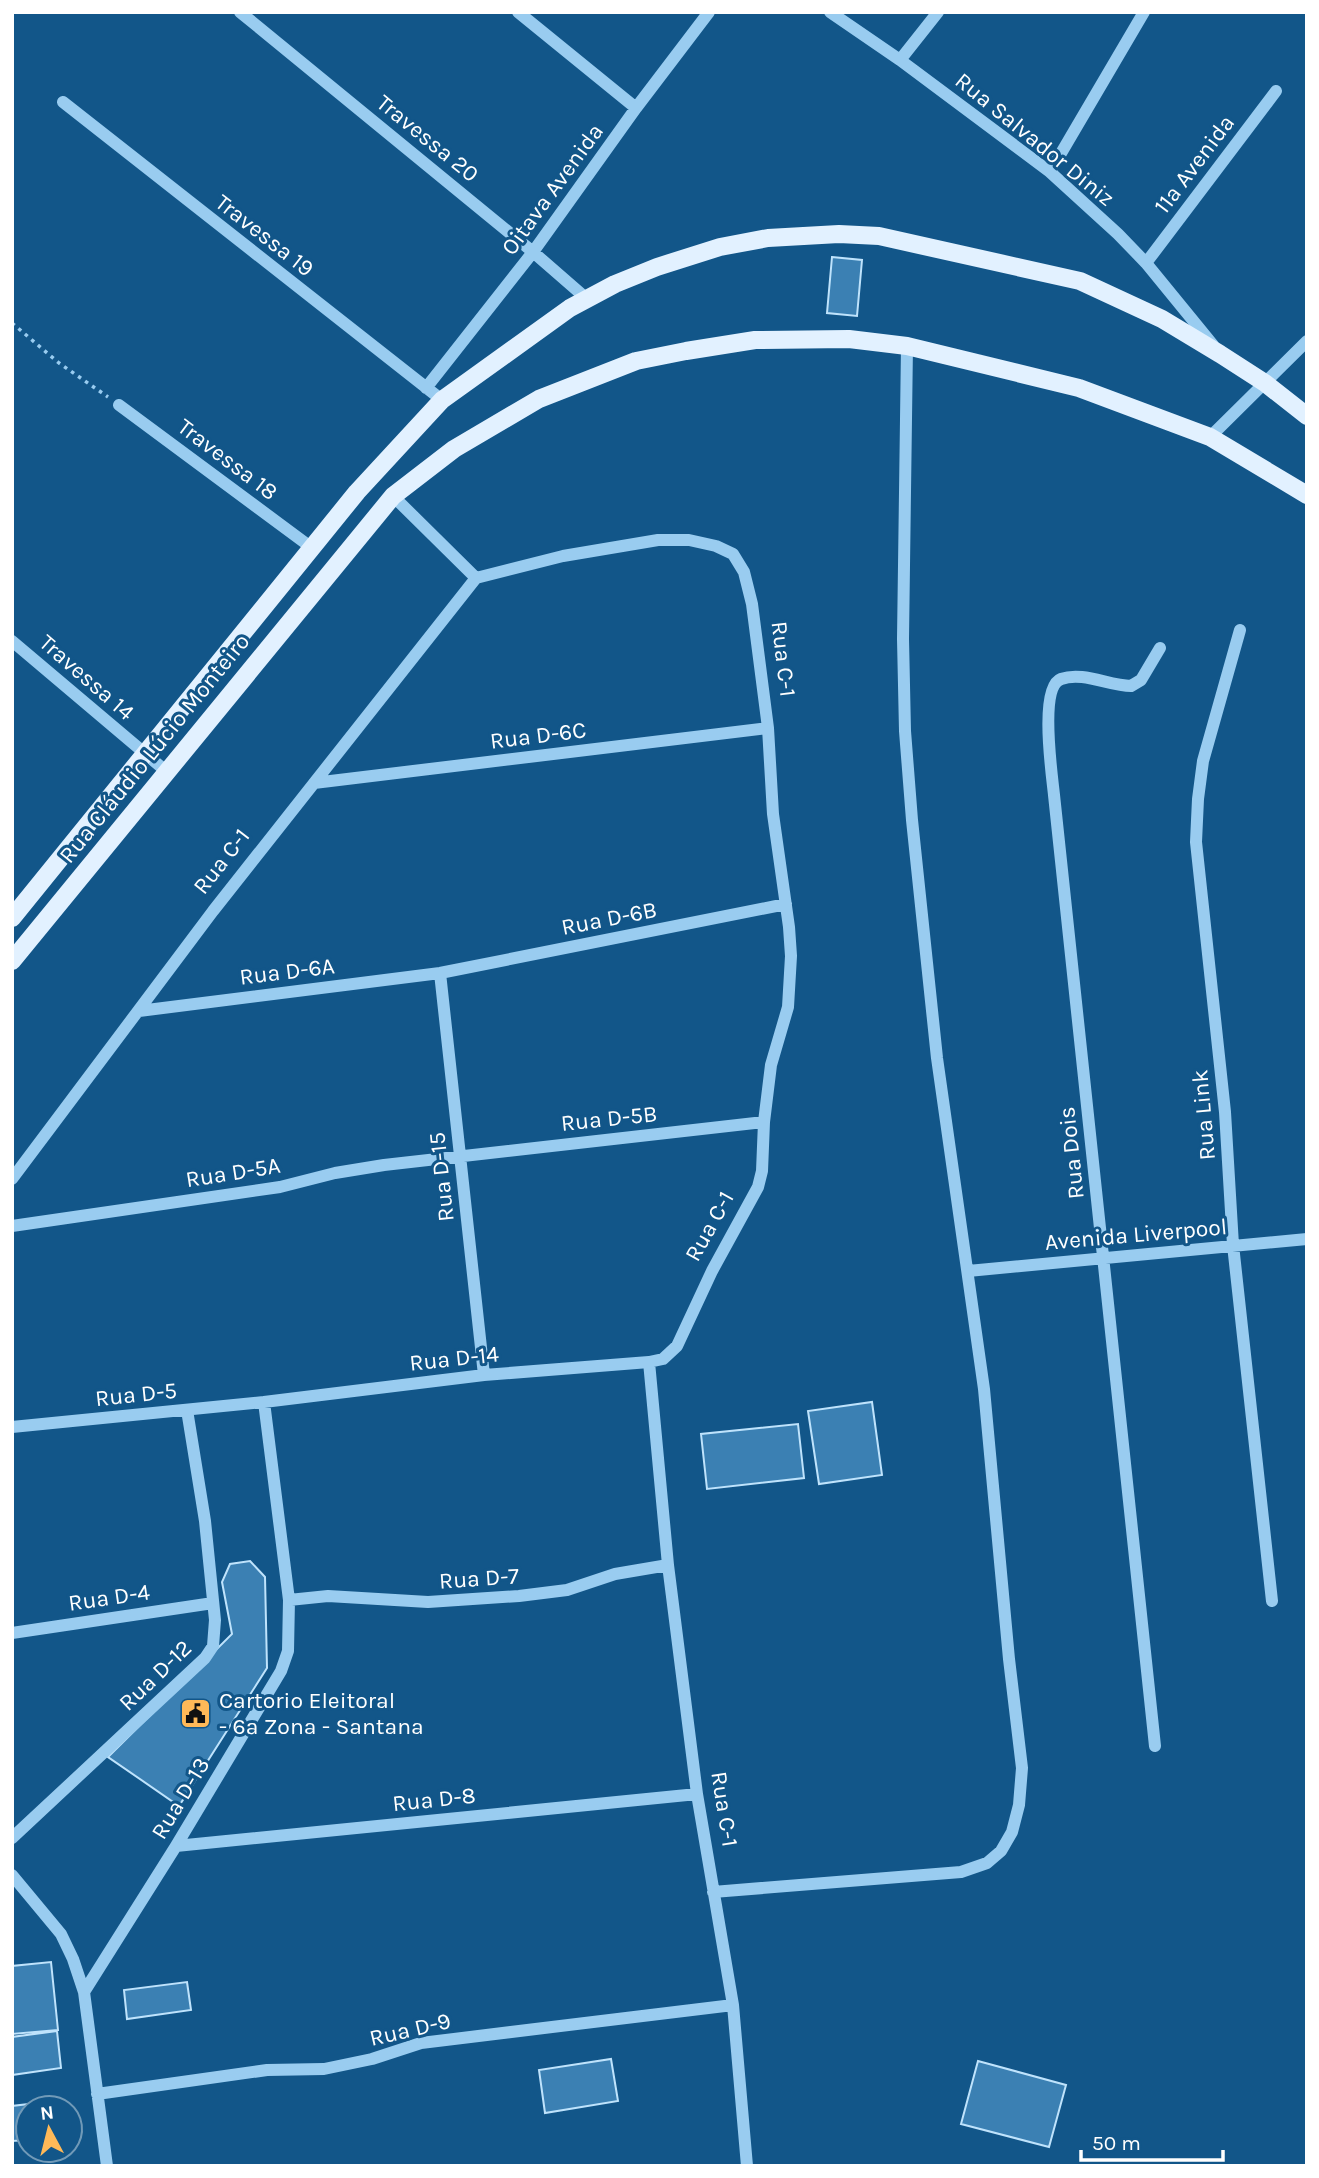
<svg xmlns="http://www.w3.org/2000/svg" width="1319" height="2178" font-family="Karla,sans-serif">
<rect width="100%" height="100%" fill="#125689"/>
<path fill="#3b80b3" stroke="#bfe3fc" stroke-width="2" d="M 832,257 L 862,260 L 857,316 L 827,313 Z
M 872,1402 L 882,1475 L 819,1484 L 808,1411 Z
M 798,1424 L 804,1478 L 707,1489 L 701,1434 Z
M 250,1561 L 265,1577 L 267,1668 L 179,1806 L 108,1757 L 232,1634 L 222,1582 L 230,1564 Z
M 51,1962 L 58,2030 L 12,2034 L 12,1966 Z
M 187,1982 L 191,2010 L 127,2019 L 124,1990 Z
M 57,2031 L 61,2068 L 12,2075 L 12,2037 Z
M 611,2059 L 618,2101 L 545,2113 L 539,2070 Z
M 978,2061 L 1066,2085 L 1049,2147 L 961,2124 Z
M 63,2100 L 64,2108 L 28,2108 L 28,2140 L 12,2141 L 12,2106 Z"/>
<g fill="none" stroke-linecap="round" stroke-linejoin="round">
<path stroke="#99ccf0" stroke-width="3.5" stroke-dasharray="3.5 5" stroke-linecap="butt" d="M 12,323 L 59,363 L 108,397"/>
<path stroke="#99ccf0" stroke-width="12" d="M 240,12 L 533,252 L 587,299
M 518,12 L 636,108
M 830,12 L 900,60 L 1050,172 L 1118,234 L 1146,263 L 1213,345
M 900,60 L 938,12
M 63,102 L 442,400
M 1050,172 L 1144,12
M 1146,263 L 1276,91
M 426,388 L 533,252 L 636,108 L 709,12
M 119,405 L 312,548
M 1210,437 L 1307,341
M 476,578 L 563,556 L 658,540 L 689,540 L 716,546 L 733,554 L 744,572 L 752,604 L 768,728 L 773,814 L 789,927 L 791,956 L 788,1007 L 771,1065 L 764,1122 L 762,1171 L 758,1187 L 712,1271 L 677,1346 L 663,1359 L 649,1362 L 668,1565 L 697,1794 L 733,2005 L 747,2166
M 1240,630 L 1203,761 L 1198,799 L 1196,842 L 1225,1112 L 1233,1245 L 1272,1601
M 12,641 L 167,772
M 314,783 L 768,728
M 440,973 L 484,1375
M 139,1011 L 440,973 L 786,904
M 12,1179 L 213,911 L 476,578 L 393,496
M 12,1226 L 280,1187 L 335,1173 L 384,1165 L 764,1122
M 968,1271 L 1307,1239
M 12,1427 L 264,1402 L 484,1375 L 649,1362
M 289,1600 L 328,1596 L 428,1602 L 519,1596 L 567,1590 L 615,1574 L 668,1565
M 12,1633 L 213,1603
M 1155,1746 L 1054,795 C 1052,775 1039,687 1061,679 C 1083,671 1109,686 1131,686 L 1141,680 L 1160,648
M 12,1838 L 205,1658 L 213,1646 L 215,1620 L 205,1521 L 187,1410
M 176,1846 L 697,1794
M 12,1875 L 61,1934 L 73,1959 L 84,1992
M 713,1892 L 961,1872 L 987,1863 L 1001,1851 L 1012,1832 L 1019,1805 L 1022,1768 L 1009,1659 L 984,1389 L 937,1058 L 912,820 L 905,731 L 903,639 L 907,346
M 97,2094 L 267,2070 L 324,2069 L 372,2059 L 421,2043 L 733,2005
M 107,2166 L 84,1992 L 176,1846 L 281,1671 L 288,1651 L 289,1600 L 264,1402"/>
<path stroke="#e2f1ff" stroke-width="18" d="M 12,918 L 357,492 L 442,400 L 570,308 L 615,284 L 657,267 L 720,247 L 768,238 L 839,234 L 879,236 L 1080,281 L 1162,319 L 1220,354 L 1265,383 L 1307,416
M 12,961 L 393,496 L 454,449 L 539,399 L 636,361 L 686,351 L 755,340 L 849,339 L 907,346 L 1079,388 L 1210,437 L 1307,495"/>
</g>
<defs>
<symbol id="civic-square" viewBox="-11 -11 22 22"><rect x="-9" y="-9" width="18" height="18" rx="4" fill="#ffb958" stroke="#125689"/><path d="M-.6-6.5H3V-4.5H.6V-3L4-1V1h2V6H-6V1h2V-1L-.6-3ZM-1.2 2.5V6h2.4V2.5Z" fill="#111"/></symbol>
</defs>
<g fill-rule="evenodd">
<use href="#civic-square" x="178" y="1696" width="35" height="35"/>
</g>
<g text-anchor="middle" stroke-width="6" stroke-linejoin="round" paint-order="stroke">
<g font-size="23" fill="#fff" stroke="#125689">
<text transform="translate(428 138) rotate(39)" y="8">Travessa 20</text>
<text transform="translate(1035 139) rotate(39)" y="8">Rua Salvador Diniz</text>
<text transform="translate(1194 164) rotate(-53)" y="8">11ª Avenida</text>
<text transform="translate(552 189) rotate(-54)" y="8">Oitava Avenida</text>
<text transform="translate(265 235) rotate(38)" y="8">Travessa 19</text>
<text transform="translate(228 459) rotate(37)" y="8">Travessa 18</text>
<text transform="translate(784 659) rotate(83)" y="8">Rua C-1</text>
<text transform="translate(87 677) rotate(41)" y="8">Travessa 14</text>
<text transform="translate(538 735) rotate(-7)" y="8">Rua D-6C</text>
<text transform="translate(154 748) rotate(-51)" y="8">Rua Cláudio Lúcio Monteiro</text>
<text transform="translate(221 861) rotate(-52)" y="8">Rua C-1</text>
<text transform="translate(609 918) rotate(-11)" y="8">Rua D-6B</text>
<text transform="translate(287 971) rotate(-7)" y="8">Rua D-6A</text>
<text transform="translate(1203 1115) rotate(-95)" y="8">Rua Link</text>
<text transform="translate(609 1118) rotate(-6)" y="8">Rua D-5B</text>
<text transform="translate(1071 1153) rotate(-96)" y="8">Rua Dois</text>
<text transform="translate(233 1172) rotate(-9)" y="8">Rua D-5A</text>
<text transform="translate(441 1177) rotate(-96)" y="8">Rua D-15</text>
<text transform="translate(709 1226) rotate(-61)" y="8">Rua C-1</text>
<text transform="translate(1136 1234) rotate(-5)" y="8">Avenida Liverpool</text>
<text transform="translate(454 1358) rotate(-6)" y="8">Rua D-14</text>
<text transform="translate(136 1394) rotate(-6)" y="8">Rua D-5</text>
<text transform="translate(479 1578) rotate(-4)" y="8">Rua D-7</text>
<text transform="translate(109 1597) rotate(-8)" y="8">Rua D-4</text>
<text transform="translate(155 1675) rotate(-44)" y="8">Rua D-12</text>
<text transform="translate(180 1798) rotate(-59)" y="8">Rua D-13</text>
<text transform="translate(434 1799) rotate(-6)" y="8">Rua D-8</text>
<text transform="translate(725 1809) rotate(81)" y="8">Rua C-1</text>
<text transform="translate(410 2029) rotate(-13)" y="8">Rua D-9</text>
</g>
<g font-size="23" fill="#fff" stroke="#125689" text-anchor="start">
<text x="219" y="1708">Cartorio Eleitoral<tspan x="219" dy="26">- 6ª Zona - Santana</tspan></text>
</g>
</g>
<rect width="1319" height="2178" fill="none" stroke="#ffffff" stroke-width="28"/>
<g transform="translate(49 2129) rotate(353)"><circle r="33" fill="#125689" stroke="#719ab8" stroke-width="2"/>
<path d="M0-5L12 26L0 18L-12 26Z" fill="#ffb958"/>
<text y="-10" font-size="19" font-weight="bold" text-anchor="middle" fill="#ffffff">N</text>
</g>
<path d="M1081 2150v10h142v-10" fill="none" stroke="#ffffff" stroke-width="3.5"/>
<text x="1092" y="2150" font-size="21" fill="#ffffff" stroke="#125689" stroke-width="5" paint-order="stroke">50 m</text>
</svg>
